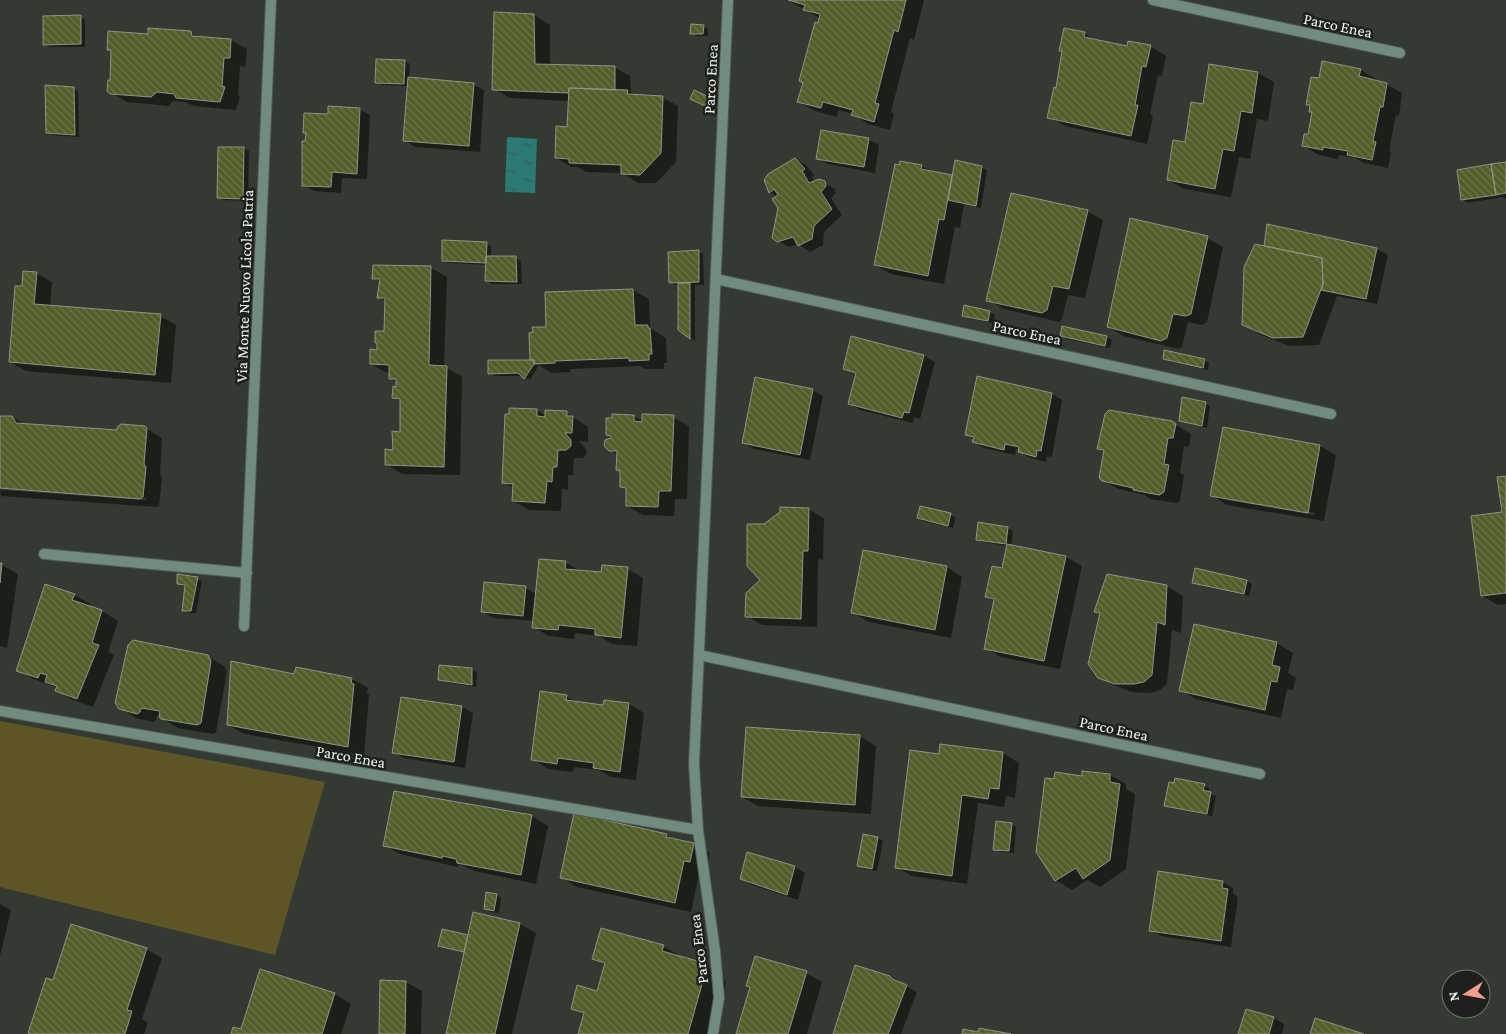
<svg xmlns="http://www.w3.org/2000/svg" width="1506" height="1034" font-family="'Crimson Pro',serif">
<defs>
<pattern id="water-ripples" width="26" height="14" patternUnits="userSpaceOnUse" patternTransform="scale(1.25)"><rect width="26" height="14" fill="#2b7a73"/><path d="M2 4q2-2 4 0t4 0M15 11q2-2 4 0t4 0" fill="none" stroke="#3b605b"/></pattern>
<pattern id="building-back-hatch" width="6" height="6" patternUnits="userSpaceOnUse" patternTransform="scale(1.25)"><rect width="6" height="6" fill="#525e2a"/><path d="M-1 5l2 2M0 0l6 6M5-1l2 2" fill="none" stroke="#6b7649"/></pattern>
</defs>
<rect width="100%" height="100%" fill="#333a32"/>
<path fill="#5e5526" d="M 0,721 L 325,782 L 275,955 L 0,887 Z"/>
<path fill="url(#water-ripples)" d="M 507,137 L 537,139 L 535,193 L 505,192 Z"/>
<path fill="#0007" fill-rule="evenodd" d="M 787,0 L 924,0 L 914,40 L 910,38 L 891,112 L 894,114 L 890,130 L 868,124 L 853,114 L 838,110 L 837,117 L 815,111 L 799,102 L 820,18 Z
M 495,13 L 534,15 L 550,25 L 550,66 L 614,67 L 630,76 L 631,93 L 635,96 L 662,97 L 678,106 L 676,162 L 656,183 L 638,183 L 622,173 L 586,172 L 578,167 L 572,167 L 556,158 L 569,128 L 569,101 L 510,98 L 494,89 Z
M 80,17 L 85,20 L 85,47 L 49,47 L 44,44 Z
M 703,26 L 708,29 L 708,36 L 697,36 L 692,33 Z
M 1065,29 L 1085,34 L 1099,42 L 1128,48 L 1150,46 L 1166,56 L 1162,76 L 1158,75 L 1150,114 L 1153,116 L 1147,144 L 1065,126 L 1049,117 L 1057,90 L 1063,52 Z
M 191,33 L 199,37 L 231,40 L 247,49 L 245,67 L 240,66 L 238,96 L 240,97 L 236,110 L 194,106 L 185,102 L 173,101 L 168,106 L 127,102 L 111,93 L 112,51 L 108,49 L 149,35 Z
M 405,61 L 410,64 L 409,79 L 473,84 L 484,90 L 480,152 L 415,147 L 404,140 L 409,86 L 382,85 L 377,82 Z
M 1210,66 L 1258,73 L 1274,82 L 1268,121 L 1257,119 L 1250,159 L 1239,157 L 1231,197 L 1184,189 L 1168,180 L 1204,105 Z
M 1361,70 L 1376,79 L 1376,81 L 1386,84 L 1402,93 L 1399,116 L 1396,115 L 1389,151 L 1391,152 L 1388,168 L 1364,163 L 1355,158 L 1339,155 L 1338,159 L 1319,155 L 1303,146 L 1309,136 L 1314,112 L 1312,106 L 1307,104 L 1320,80 Z
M 73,88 L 78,91 L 79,137 L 52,135 L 47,132 Z
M 695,92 L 714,101 L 710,108 L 697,102 Z
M 359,109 L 370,115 L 367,179 L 342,178 L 341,193 L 314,191 L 304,185 L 307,143 L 307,134 L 305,133 L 329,116 Z
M 868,139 L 879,145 L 875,173 L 828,164 L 817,158 Z
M 244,148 L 249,151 L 248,201 L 223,200 L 218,197 Z
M 795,159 L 806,165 L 814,175 L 812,177 L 815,182 L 824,183 L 835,189 L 836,193 L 831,198 L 842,215 L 824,232 L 823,245 L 810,252 L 798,244 L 789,247 L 778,241 L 779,208 L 778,197 L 770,192 Z
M 1506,163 L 1506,199 L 1502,197 L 1468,203 L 1462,200 Z
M 921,166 L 932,172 L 953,177 L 982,167 L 987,170 L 981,208 L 964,204 L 960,228 L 955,227 L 944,284 L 891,274 L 875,265 Z
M 1087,211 L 1103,220 L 1085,298 L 1068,295 L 1062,319 L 1059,322 L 1004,309 L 988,300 Z
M 1268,225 L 1377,249 L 1388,255 L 1377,304 L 1337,296 L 1319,345 L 1290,346 L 1259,334 L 1243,325 L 1270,248 Z
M 1207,238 L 1223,247 L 1207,322 L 1202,325 L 1188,322 L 1182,347 L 1178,349 L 1124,336 L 1108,327 Z
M 486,243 L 491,246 L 491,257 L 515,258 L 521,261 L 522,284 L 492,284 L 487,281 L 487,265 L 448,263 L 443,260 Z
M 698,251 L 703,254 L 704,285 L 695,285 L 695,341 L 679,329 L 679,285 L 675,285 L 670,282 Z
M 374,266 L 431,268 L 447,277 L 444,367 L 462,376 L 460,475 L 402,474 L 386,464 L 395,451 L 401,433 L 402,402 L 394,398 L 397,382 L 390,378 L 391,373 L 387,373 L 371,364 L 379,351 L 379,344 L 376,343 L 386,332 L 386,302 L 379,297 L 381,282 L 373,278 Z
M 36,273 L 52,282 L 50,306 L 160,316 L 176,325 L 171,383 L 26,371 L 10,362 L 23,287 Z
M 633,290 L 649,299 L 650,328 L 666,338 L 667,363 L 664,363 L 664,369 L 646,369 L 640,366 L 571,369 L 570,372 L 551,373 L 539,365 L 530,380 L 523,376 L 494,376 L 489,373 L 535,361 L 548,328 Z
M 990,312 L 995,315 L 993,323 L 969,318 L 964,315 Z
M 1062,328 L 1107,337 L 1112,340 L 1110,348 L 1066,339 L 1061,336 Z
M 852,338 L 924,356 L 935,362 L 920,419 L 914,417 L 913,423 L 860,410 L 850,403 L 857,375 L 844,369 Z
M 1164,358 L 1204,360 L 1209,363 L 1208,370 L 1169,361 Z
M 812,390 L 823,396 L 810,460 L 754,449 L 743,443 Z
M 1052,394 L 1062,400 L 1052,457 L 1047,456 L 1046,462 L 1030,458 L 1019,452 L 1019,450 L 1016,449 L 1015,455 L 984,448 L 974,442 L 974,439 L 966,434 Z
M 1205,403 L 1210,406 L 1207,428 L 1186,423 L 1181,420 Z
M 537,410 L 546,416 L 567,413 L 588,427 L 588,442 L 579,441 L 587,450 L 586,455 L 583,458 L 574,458 L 573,475 L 568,475 L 568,490 L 562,489 L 561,511 L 529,510 L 513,501 L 514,488 L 503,482 Z
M 633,416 L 643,421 L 673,417 L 689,426 L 687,499 L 675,499 L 674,516 L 643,515 L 627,506 L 627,490 L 621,486 L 622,472 L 618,470 L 618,455 L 609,450 L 613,438 L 607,435 Z
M 0,417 L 12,417 L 24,424 L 119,431 L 144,427 L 162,438 L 160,474 L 162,477 L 159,506 L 156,507 L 1,496 L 0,490 L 146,500 L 146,498 L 0,487 Z
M 1172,422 L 1191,434 L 1189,447 L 1184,446 L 1180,473 L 1184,475 L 1180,501 L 1176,503 L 1150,499 L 1145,495 L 1119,489 L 1102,480 L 1105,452 L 1099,448 Z
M 1320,446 L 1336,455 L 1324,521 L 1227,505 L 1212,495 ZM 1227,498 L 1315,513 L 1314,515 L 1227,500 Z
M 1506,477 L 1506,604 L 1498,605 L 1482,596 L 1503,513 Z
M 921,507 L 951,515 L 956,518 L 953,528 L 923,521 L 918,518 Z
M 808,509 L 824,518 L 823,560 L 818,559 L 817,627 L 762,625 L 747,616 L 762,580 L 764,526 L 781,513 Z
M 979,523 L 1008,528 L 1013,531 L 1011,546 L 1066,557 L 1082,566 L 1060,669 L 1001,657 L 985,648 L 995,602 L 986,597 L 1003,569 L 1008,546 L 982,542 L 977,539 Z
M 565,562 L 580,571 L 602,573 L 628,569 L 643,578 L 637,646 L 612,644 L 599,636 L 575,633 L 574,639 L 549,636 L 533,627 L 534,621 L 493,618 L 482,611 L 526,588 L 536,594 Z
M 0,564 L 18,574 L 7,648 L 0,646 Z
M 947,567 L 962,577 L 951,638 L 869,622 L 853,613 Z
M 1108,575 L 1167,586 L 1183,596 L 1181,633 L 1172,630 L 1167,684 L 1160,690 L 1151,693 L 1132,692 L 1116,686 L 1099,677 L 1101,615 L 1096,612 Z
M 197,579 L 202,581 L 196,613 L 189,613 L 184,610 L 186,587 L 178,583 Z
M 1247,581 L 1252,584 L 1249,596 L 1198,585 L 1193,582 Z
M 74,595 L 90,604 L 89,607 L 102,611 L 118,621 L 108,652 L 114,655 L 93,707 L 73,700 L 57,691 L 58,688 L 53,686 L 33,679 L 18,670 Z
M 1195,625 L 1277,643 L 1293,653 L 1288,673 L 1296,678 L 1293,690 L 1287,689 L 1281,718 L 1196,699 L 1180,690 Z
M 207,656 L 224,666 L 227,671 L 216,732 L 213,734 L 178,728 L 160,717 L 157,716 L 156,720 L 153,722 L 136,718 L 120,708 Z
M 297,668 L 352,679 L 368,688 L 367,693 L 369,695 L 364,755 L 244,734 L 228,725 L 295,675 Z
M 471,669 L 477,672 L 476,687 L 445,682 L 440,679 Z
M 566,696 L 579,703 L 604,707 L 629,704 L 644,713 L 636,780 L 611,777 L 599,770 L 574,767 L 573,772 L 548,769 L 533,759 Z
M 402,698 L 462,707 L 473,713 L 465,768 L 404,758 L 394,752 Z
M 747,728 L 860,736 L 876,746 L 871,814 L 758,806 L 742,797 Z
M 941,745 L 1003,753 L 1019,763 L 1015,798 L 1006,796 L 1004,807 L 978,803 L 967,884 L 912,876 L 896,867 L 940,755 Z
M 1110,775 L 1126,784 L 1126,789 L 1135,794 L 1126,869 L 1100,887 L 1087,880 L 1072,890 L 1056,880 L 1038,852 L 1083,777 Z
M 1204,785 L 1209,788 L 1208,793 L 1216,796 L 1212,816 L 1171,808 L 1166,805 Z
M 395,792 L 532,816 L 548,826 L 536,884 L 475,871 L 459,864 L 458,867 L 400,854 L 384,845 Z
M 1011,824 L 1016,827 L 1014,853 L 1000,852 L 995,849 Z
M 666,835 L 675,840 L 694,844 L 710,853 L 706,870 L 700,869 L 691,912 L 577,887 L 561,877 Z
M 864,835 L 878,838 L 883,841 L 877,871 L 864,869 L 859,866 Z
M 748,853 L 795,867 L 805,873 L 798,900 L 752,885 L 741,879 Z
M 1223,882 L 1233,888 L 1233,893 L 1238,897 L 1231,947 L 1161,936 L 1151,930 Z
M 496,895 L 501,898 L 499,913 L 490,912 L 485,909 Z
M 0,904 L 11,910 L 0,956 Z
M 520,924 L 536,933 L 512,1034 L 447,1034 L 471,952 L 443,946 L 443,948 L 439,946 Z
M 663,946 L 684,958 L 701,963 L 722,975 L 726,983 L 712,1034 L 579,1034 L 584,1015 L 572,1008 L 598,992 L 606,965 L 594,958 Z
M 146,949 L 162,958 L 142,1019 L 148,1022 L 144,1034 L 33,1034 L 53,982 Z
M 261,970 L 335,994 L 351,1004 L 341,1034 L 232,1034 L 241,1031 Z
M 806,973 L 822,982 L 807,1034 L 737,1034 Z
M 890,977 L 917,992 L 901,1034 L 834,1034 Z
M 406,982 L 422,991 L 421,1034 L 381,1034 Z
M 1247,1010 L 1274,1018 L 1284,1024 L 1282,1034 L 1240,1034 Z"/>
<path fill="url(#building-back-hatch)" stroke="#909387" d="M 788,0 L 906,0 L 898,32 L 894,30 L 875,103 L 879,104 L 874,122 L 851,115 L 853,110 L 823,102 L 821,108 L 797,102 L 803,83 L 799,81 L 815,22 L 818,23 L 820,14 L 803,10 L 805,5 Z
M 494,12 L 534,14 L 535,64 L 615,66 L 615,90 L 569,88 L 568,93 L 492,90 Z
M 81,15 L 81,44 L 43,45 L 43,16 Z
M 691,24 L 704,25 L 703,34 L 690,34 Z
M 148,28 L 191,31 L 192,36 L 231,39 L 230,58 L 224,58 L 222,86 L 225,87 L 220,102 L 176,98 L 174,94 L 157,92 L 151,97 L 110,94 L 107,91 L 108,80 L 110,80 L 111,50 L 107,50 L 108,31 L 148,34 Z
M 1064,28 L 1085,32 L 1084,37 L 1127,46 L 1128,41 L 1151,45 L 1146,67 L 1142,66 L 1135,105 L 1138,105 L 1131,136 L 1047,118 L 1054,87 L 1056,88 L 1062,51 L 1059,51 Z
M 376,59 L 405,60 L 404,84 L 375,83 Z
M 1322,61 L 1361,69 L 1359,76 L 1387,83 L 1383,107 L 1380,107 L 1373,141 L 1376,142 L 1372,160 L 1347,155 L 1348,151 L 1323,147 L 1323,150 L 1302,146 L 1304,134 L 1308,134 L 1312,112 L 1309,112 L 1310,105 L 1306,105 L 1311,77 L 1319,78 Z
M 1209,64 L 1258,72 L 1252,113 L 1241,111 L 1234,151 L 1223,149 L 1215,189 L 1167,180 L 1173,140 L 1185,142 L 1191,102 L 1203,104 Z
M 408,77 L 474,83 L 469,146 L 403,141 Z
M 45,85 L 74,87 L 75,135 L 46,133 Z
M 569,88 L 628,90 L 627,94 L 663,96 L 661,153 L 640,175 L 621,174 L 621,165 L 569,163 L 569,159 L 555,158 L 556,126 L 567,127 Z
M 694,90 L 709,97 L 705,106 L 690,99 Z
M 328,106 L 360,108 L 357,174 L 332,172 L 331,187 L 302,186 L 302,141 L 305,141 L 306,133 L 303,133 L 304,113 L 328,114 Z
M 821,130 L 869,138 L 864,167 L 816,159 Z
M 218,147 L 244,147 L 243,199 L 217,198 Z
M 795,158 L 805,169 L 802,171 L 809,183 L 819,179 L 825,181 L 826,186 L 821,192 L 832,209 L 814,226 L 812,239 L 798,246 L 793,237 L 777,242 L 772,238 L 778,208 L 772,199 L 778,195 L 774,189 L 769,193 L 764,180 L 768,174 Z
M 955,160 L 982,166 L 976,206 L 948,200 Z
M 900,161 L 922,165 L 921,169 L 952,175 L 944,220 L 939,219 L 928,276 L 874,265 L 895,164 L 899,165 Z
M 1506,162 L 1506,193 L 1496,195 L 1491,164 Z
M 1491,164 L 1496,195 L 1461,200 L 1457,170 Z
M 1011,193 L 1088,210 L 1069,289 L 1053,286 L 1047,310 L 1042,313 L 986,301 Z
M 1130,218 L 1208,236 L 1191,314 L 1186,316 L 1173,314 L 1167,338 L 1161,341 L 1107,327 Z
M 1267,224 L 1377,248 L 1366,299 L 1321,290 L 1323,284 L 1322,258 L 1264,246 Z
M 442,240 L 487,242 L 486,263 L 442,261 Z
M 1255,244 L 1322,258 L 1323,284 L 1303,337 L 1273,338 L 1242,325 L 1244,267 Z
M 699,250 L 699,282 L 669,283 L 668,252 Z
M 486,256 L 516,256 L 517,282 L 485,281 Z
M 373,265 L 431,266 L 429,365 L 447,366 L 444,467 L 385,465 L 385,449 L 393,450 L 392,431 L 400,432 L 400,399 L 392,398 L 393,386 L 396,387 L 396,379 L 389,379 L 389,365 L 370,364 L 370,349 L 377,350 L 377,343 L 375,343 L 375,331 L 384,331 L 385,298 L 377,298 L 380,279 L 372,279 Z
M 23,271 L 37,272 L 34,304 L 161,314 L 155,375 L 9,362 L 15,286 L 22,286 Z
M 678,283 L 690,283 L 690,339 L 678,330 Z
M 633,289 L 635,325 L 648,325 L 648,328 L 650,328 L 652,354 L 649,354 L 649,360 L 629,361 L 629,358 L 555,361 L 555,363 L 534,364 L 534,360 L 530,360 L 529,333 L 533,332 L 532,327 L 546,327 L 545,292 Z
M 964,305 L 990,311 L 988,321 L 962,316 Z
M 1062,326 L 1107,336 L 1105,346 L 1060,336 Z
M 851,336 L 924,355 L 909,413 L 904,412 L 902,418 L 848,404 L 856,373 L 843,369 Z
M 1164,350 L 1205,359 L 1203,368 L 1163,359 Z
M 488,360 L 534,360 L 534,364 L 524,379 L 518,373 L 488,374 Z
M 977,376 L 1052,393 L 1041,451 L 1037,450 L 1036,457 L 1018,452 L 1019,447 L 1005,444 L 1004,450 L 972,442 L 974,437 L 965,435 Z
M 755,377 L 813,389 L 800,455 L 742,443 Z
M 1182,397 L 1206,402 L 1202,426 L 1179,421 Z
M 509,408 L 537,409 L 537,416 L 545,417 L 545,410 L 567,411 L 567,416 L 573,416 L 572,433 L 565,433 L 571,440 L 571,446 L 566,450 L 558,450 L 557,467 L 553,467 L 552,482 L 547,481 L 545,503 L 512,501 L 513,484 L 502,483 L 505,414 L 509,414 Z
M 1109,410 L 1172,421 L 1176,424 L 1173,438 L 1168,438 L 1164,464 L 1169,465 L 1164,492 L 1159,495 L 1133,490 L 1133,488 L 1102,481 L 1099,478 L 1104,450 L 1097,449 L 1105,414 Z
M 612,414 L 634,415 L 634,421 L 642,422 L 642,414 L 674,415 L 671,491 L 659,491 L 658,507 L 626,506 L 626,488 L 620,487 L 620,471 L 616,470 L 617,451 L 609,451 L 604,446 L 605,440 L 611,438 L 611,436 L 606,435 L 606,418 L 612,418 Z
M 0,416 L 12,416 L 16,423 L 117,430 L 117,427 L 121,424 L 145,426 L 147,428 L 144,464 L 146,467 L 143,497 L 140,499 L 0,488 Z
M 1223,427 L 1320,445 L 1308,513 L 1210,496 Z
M 1506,476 L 1506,593 L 1481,596 L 1471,516 L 1502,512 L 1497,477 Z
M 920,506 L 951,513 L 948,526 L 917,518 Z
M 780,507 L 809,508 L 808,551 L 803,551 L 801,619 L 745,617 L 746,593 L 760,580 L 747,566 L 747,524 L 764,524 L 780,512 Z
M 978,522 L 1008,527 L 1006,544 L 976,540 Z
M 1007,544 L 1066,556 L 1044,661 L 984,649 L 994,599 L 985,597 L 992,566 L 1002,568 Z
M 863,550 L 947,566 L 935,630 L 851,613 Z
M 539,559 L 566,561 L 565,569 L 601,572 L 602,565 L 628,567 L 621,638 L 595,635 L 595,629 L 559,625 L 558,630 L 532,628 Z
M 0,563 L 2,563 L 0,583 Z
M 1195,568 L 1247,580 L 1244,594 L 1192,583 Z
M 177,574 L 198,577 L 191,611 L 182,611 L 185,585 L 177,584 Z
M 1107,574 L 1167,585 L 1165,625 L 1157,622 L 1152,675 L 1144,682 L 1134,684 L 1115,684 L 1098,678 L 1088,664 L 1100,613 L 1094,612 Z
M 484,582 L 526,586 L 523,616 L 481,612 Z
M 45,584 L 75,594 L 72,600 L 102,610 L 92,643 L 99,645 L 77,699 L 55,691 L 57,686 L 45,682 L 47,675 L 40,673 L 38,678 L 16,671 Z
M 1194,624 L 1277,642 L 1272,665 L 1280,667 L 1277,682 L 1271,681 L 1265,710 L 1179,691 Z
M 133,640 L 208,655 L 211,661 L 201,723 L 197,725 L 161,719 L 159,717 L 160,711 L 141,708 L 140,712 L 137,714 L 119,709 L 115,703 L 128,645 Z
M 231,661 L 294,674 L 296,667 L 352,678 L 351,683 L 354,684 L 348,747 L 227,725 Z
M 439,665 L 472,668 L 472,685 L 438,680 Z
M 540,691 L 567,695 L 566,700 L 603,705 L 604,700 L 629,703 L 620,772 L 593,768 L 594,763 L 558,758 L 557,764 L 531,760 Z
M 401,697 L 462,706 L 454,762 L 392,753 Z
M 746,727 L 860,735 L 855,805 L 741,797 Z
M 940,744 L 1003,752 L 999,789 L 990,788 L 988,799 L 962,795 L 952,876 L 895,868 L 910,750 L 939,754 Z
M 1082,771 L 1110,774 L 1110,782 L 1120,784 L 1110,860 L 1083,879 L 1076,868 L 1055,881 L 1036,852 L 1045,778 L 1054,779 L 1055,772 L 1082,776 Z
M 1175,778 L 1205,784 L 1203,790 L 1211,792 L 1207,814 L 1164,806 L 1169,782 L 1174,783 Z
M 394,791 L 532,815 L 521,875 L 457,863 L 456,859 L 443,856 L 442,858 L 383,846 Z
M 574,813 L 667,834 L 666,837 L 694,843 L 690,862 L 684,861 L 675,903 L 560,878 Z
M 996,821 L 1012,823 L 1009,851 L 993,850 Z
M 863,834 L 878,837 L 872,869 L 857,866 Z
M 747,852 L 795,866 L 787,895 L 740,879 Z
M 1158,871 L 1223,881 L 1222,888 L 1228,889 L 1221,941 L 1149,931 Z
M 486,892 L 497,894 L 494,911 L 484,909 Z
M 473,912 L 520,923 L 495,1034 L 446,1034 Z
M 71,924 L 147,948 L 127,1010 L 132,1011 L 125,1034 L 32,1034 L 28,1033 L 46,978 L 53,980 Z
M 601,928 L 664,945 L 662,951 L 701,962 L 706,970 L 688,1034 L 578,1034 L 584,1013 L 571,1009 L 577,985 L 597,991 L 605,963 L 592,959 Z
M 442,929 L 468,935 L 464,952 L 438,946 Z
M 755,956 L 807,971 L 788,1034 L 736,1034 L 750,987 L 746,986 Z
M 855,965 L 890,976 L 892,979 L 907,985 L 888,1034 L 833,1034 Z
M 260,969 L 335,993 L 322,1034 L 231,1034 L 233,1027 L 241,1029 Z
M 380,980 L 406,981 L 405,1034 L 379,1034 Z
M 1246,1009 L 1274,1017 L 1269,1034 L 1238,1034 Z
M 1315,1018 L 1364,1034 L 1310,1034 Z
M 979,1028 L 1011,1034 L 962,1034 L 963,1029 L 978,1032 Z"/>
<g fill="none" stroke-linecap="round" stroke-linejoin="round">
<defs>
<path id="street" d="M 1153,0 L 1400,53
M 716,279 L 1331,414
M 44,554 L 247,573
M 244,626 L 271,0
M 699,655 L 1260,774
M 0,711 L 698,830
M 713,1034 L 719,998 L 715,951 L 698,830 L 694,764 L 728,0"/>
</defs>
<use href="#street" stroke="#515850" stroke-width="12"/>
<use href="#street" stroke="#728b7f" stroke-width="10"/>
</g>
<g text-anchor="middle" stroke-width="5" stroke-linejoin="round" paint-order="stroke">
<g font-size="16" fill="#f1f5f0" stroke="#1d201d">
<text transform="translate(1338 25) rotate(12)" y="6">Parco Enea</text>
<text transform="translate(710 79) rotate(-87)" y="6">Parco Enea</text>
<text transform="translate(244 286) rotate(-88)" y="6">Via Monte Nuovo Licola Patria</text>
<text transform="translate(1027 332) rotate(12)" y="6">Parco Enea</text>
<text transform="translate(1114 728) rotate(12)" y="6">Parco Enea</text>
<text transform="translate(351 756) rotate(10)" y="6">Parco Enea</text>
<text transform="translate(698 949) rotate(-97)" y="6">Parco Enea</text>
</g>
</g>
<g transform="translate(1466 994) rotate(259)"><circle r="24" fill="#1d201d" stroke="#727571"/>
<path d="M0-4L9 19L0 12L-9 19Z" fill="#f49d8d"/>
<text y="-8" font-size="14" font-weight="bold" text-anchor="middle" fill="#f1f5f0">N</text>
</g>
</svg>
